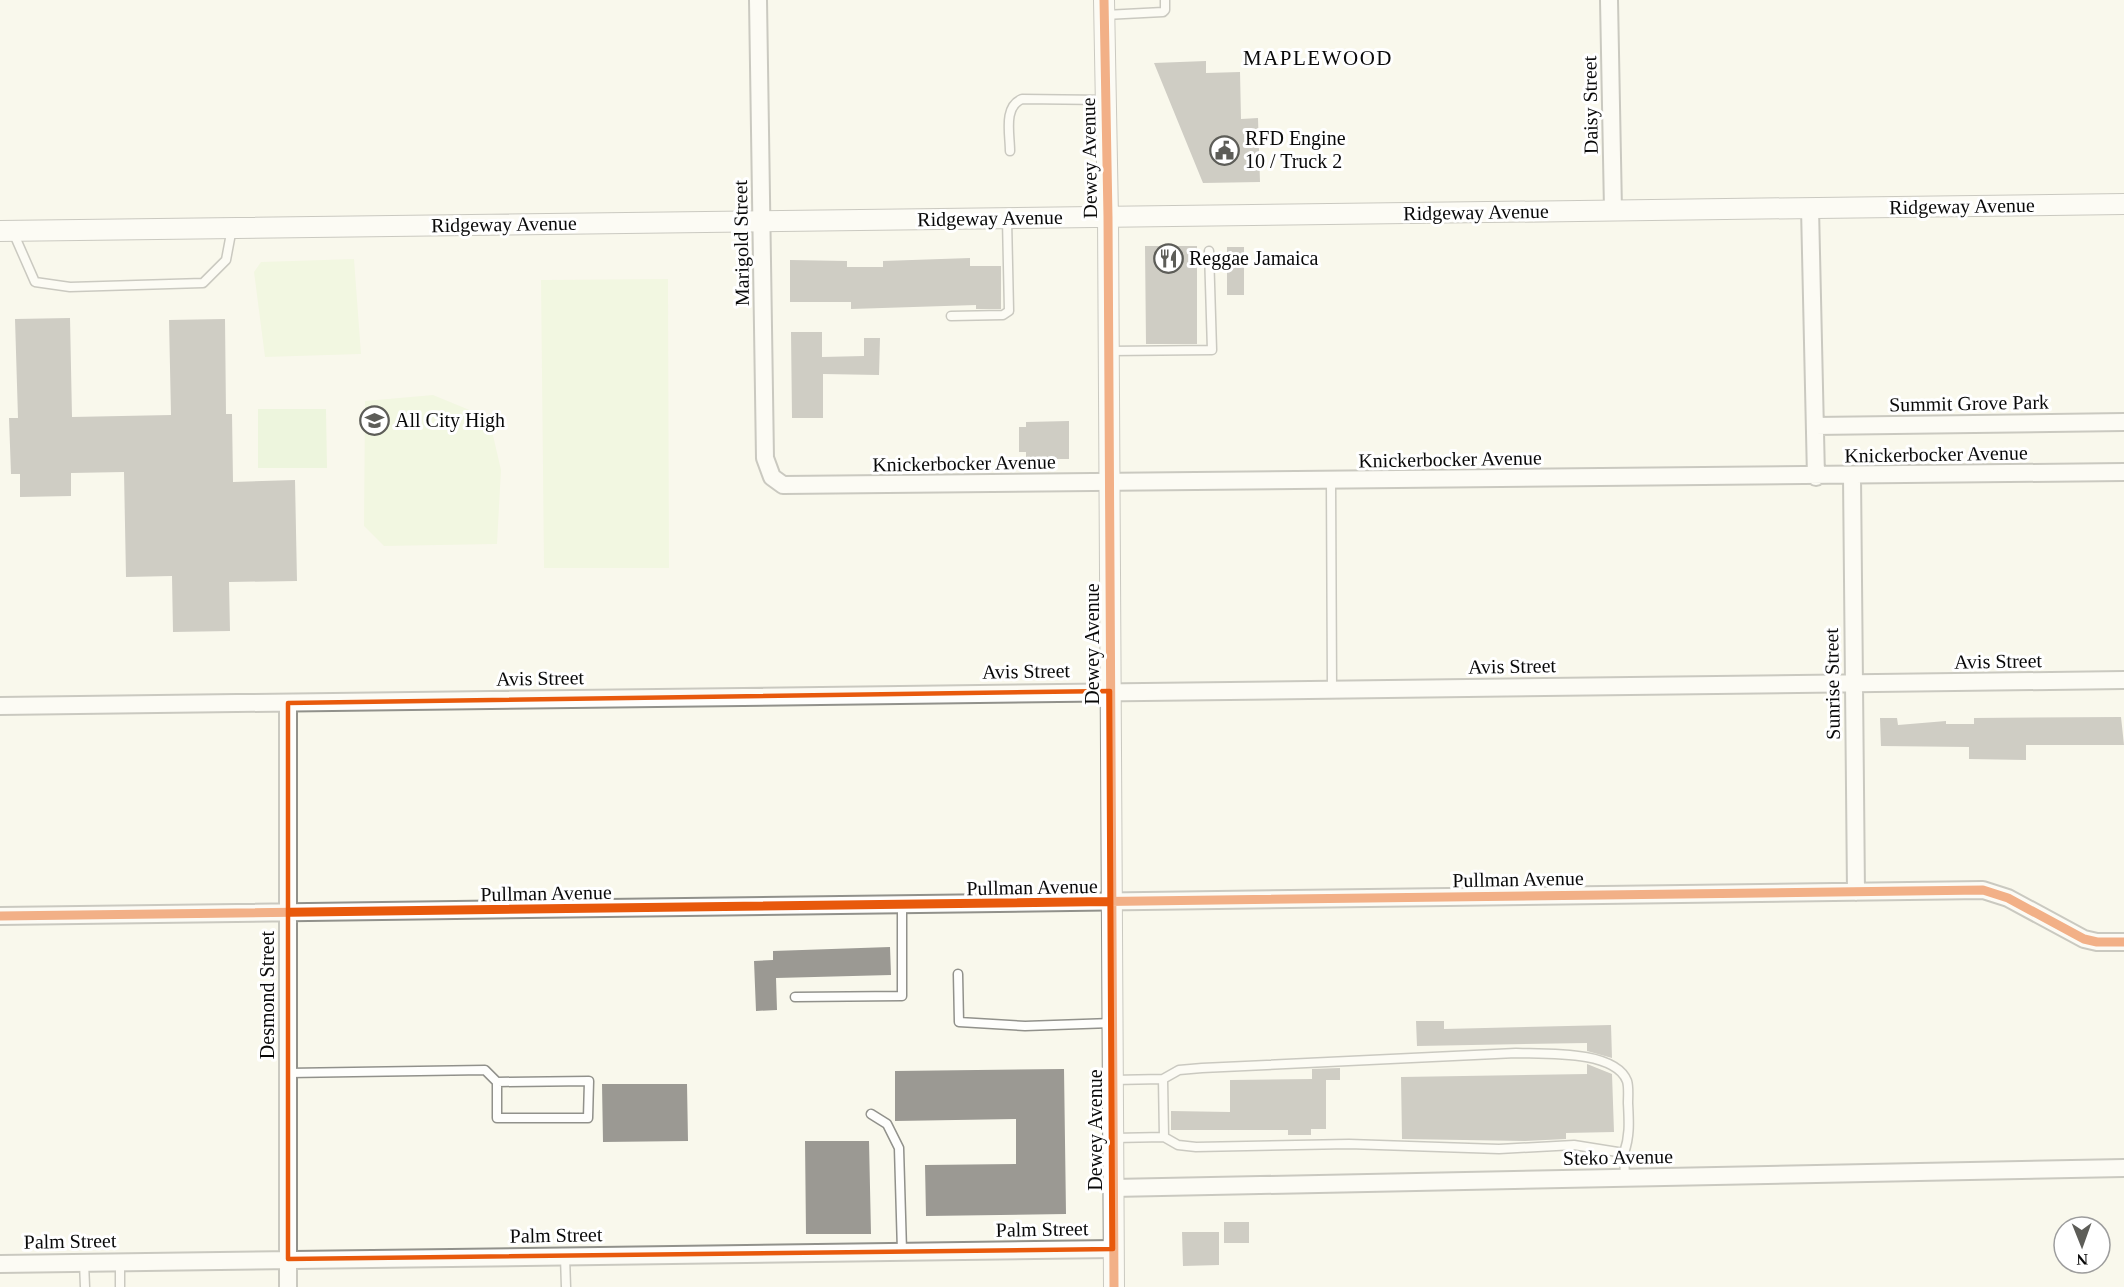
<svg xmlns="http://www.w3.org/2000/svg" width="2124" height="1287" font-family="Georgia,serif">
<rect width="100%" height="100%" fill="#f9f8ec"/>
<path fill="#def1c9" d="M 258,409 L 326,409 L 327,468 L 258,468 Z"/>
<path fill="#e9f5d3" d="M 354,259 L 361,354 L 265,357 L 254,272 L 261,262 Z
M 668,279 L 669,568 L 544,568 L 541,280 Z
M 433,395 L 489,418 L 501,470 L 497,544 L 384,546 L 364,526 L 365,401 Z"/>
<path fill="#9b9993" d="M 1206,61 L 1206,73 L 1240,72 L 1241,119 L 1258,118 L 1260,182 L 1203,183 L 1154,63 Z
M 1145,246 L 1197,246 L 1197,344 L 1146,344 Z
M 1227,247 L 1244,247 L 1244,295 L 1227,295 Z
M 970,258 L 970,266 L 1001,266 L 1001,309 L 976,309 L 976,305 L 851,309 L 851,302 L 790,302 L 790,260 L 847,261 L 847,267 L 883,267 L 883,261 Z
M 70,318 L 72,417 L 171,415 L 169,320 L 225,319 L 226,414 L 232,414 L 233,482 L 295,480 L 297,581 L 229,582 L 230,631 L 173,632 L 172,576 L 126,577 L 124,472 L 71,473 L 71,496 L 20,497 L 20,474 L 11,474 L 9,418 L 18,418 L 15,319 Z
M 791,332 L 822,332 L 822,357 L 864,356 L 864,338 L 880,338 L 879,375 L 823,374 L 823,418 L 792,418 Z
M 1069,421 L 1069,459 L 1026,459 L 1026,452 L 1019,452 L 1019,427 L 1026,427 L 1026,422 Z
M 2121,717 L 2124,745 L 2026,745 L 2026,760 L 1969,759 L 1969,747 L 1881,746 L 1880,718 L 1897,718 L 1898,725 L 1946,721 L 1946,724 L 1974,724 L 1974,718 Z
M 890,947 L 891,975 L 776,978 L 777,1010 L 756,1011 L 754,961 L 773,960 L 773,951 Z
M 1416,1021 L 1444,1021 L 1444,1029 L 1611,1025 L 1612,1058 L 1587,1051 L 1587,1043 L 1417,1046 Z
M 1587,1064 L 1612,1074 L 1614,1132 L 1566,1133 L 1566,1139 L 1525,1141 L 1402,1139 L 1401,1077 L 1587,1074 Z
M 1340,1068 L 1340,1080 L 1326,1080 L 1326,1129 L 1311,1129 L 1311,1135 L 1288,1135 L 1288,1130 L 1171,1130 L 1171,1111 L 1230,1112 L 1230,1080 L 1312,1079 L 1312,1069 Z
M 1064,1069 L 1066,1214 L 926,1216 L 925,1165 L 1016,1164 L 1016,1119 L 895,1121 L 895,1071 Z
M 602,1084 L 687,1084 L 688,1141 L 603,1142 Z
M 805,1141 L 869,1141 L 871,1234 L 806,1234 Z
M 1224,1222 L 1249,1222 L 1249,1243 L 1224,1243 Z
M 1182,1232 L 1219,1232 L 1219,1265 L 1183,1266 Z"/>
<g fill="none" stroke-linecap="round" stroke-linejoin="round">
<defs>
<path id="service" d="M 1105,15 L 1163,12 L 1165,10 L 1165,0
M 1010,151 C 1010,134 1003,107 1022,99 L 1105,100
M 13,232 L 35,282 L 70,287 L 203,283 L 226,260 L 232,228
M 951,316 L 1003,315 L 1009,311 L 1007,219
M 1109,351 L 1212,350 L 1209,251
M 1331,481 L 1332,689
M 958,974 L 959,1022 L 1025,1026 L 1112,1023
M 795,997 L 902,996 L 902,906
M 288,1073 L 485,1070 L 497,1082 L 589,1081 L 588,1118 L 497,1118 L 497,1082
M 1163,1079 L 1164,1137
M 1113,1080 L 1163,1079 L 1179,1070 L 1202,1068 L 1516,1053 C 1544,1054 1615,1050 1627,1081 C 1629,1087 1628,1097 1628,1103 C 1629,1122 1630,1136 1624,1153
M 871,1114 L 887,1124 L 899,1148 L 902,1251
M 1114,1138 L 1164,1137 L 1178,1145 L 1196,1147 L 1349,1144 L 1499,1149 L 1574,1145 L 1624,1153 L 1625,1178
M 565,1256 L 566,1287
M 84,1262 L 85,1287
M 120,1287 L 120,1262"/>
<path id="minor" d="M 758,0 L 765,458 L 772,477 L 783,485 L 2124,472
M 1609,0 L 1613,210
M 1810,208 L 1816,477
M 1815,426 L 2124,422
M 1852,476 L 1856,892
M 288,703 L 288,1287
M 0,706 L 2124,680
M 0,916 L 1983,890 L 2008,898 L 2084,939 L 2097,942 L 2124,942
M 1113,1188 L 2124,1168
M 0,1264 L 1113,1249"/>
<path id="tertiary" d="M 1104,0 L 1108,217 L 1114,1287
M 0,231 L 2124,204"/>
</defs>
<use href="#service" stroke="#91918b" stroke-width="11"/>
<use href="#minor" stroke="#91918b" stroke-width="20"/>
<use href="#tertiary" stroke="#91918b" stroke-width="22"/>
<use href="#service" stroke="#fefefc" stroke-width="8"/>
<use href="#minor" stroke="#fefefc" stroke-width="16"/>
<use href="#tertiary" stroke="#fefefc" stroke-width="20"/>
<defs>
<path id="cycleway" d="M 1104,0 L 1108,217 L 1114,1287
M 0,916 L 1983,890 L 2008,898 L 2084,939 L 2097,942 L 2124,942"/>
</defs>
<use href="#cycleway" stroke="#fff" stroke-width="13"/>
<use href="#cycleway" stroke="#e8590c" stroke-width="9"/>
</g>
<path d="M0 0H2124V1287H0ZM 1110,691 L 1113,1249 L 288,1259 L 288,703 Z" fill="#f9f8ec" fill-opacity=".55" fill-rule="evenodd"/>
<path fill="none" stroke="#e8590c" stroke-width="4.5" stroke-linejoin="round" d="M 1110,691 L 1113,1249 L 288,1259 L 288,703 Z"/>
<defs>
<symbol id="civic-ring" viewBox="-11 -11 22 22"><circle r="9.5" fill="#fff" stroke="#5d5d58" stroke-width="1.5"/><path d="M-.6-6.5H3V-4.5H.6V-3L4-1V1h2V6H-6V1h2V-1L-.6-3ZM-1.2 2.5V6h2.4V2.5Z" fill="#5d5d58"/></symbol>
<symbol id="restaurant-ring" viewBox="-11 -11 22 22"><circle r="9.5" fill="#fff" stroke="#5d5d58" stroke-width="1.5"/><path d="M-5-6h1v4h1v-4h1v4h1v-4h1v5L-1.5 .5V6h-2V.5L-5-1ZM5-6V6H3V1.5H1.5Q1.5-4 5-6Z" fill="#5d5d58"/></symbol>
<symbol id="school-ring" viewBox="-11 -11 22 22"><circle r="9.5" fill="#fff" stroke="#5d5d58" stroke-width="1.5"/><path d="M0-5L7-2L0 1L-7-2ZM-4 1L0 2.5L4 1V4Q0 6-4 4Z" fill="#5d5d58"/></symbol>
</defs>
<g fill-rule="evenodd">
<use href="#civic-ring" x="1208" y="134" width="33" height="33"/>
<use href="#restaurant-ring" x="1152" y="242" width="33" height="33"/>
<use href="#school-ring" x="358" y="404" width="33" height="33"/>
</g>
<g text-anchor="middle" stroke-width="6" stroke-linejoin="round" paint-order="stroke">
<g font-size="20" fill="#090909" stroke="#fff">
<text transform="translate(1590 105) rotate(-91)" y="7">Daisy Street</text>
<text transform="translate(1089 158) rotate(-91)" y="7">Dewey Avenue</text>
<text transform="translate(1962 206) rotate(-1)" y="7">Ridgeway Avenue</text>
<text transform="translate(1476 212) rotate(-1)" y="7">Ridgeway Avenue</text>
<text transform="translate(990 218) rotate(-1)" y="7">Ridgeway Avenue</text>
<text transform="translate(504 224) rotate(-1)" y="7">Ridgeway Avenue</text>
<text transform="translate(741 243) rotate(-91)" y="7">Marigold Street</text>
<text transform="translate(1969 403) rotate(-1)" y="7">Summit Grove Park</text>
<text transform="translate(1936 454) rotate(-1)" y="7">Knickerbocker Avenue</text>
<text transform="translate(1450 459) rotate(-1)" y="7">Knickerbocker Avenue</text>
<text transform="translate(964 463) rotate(-1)" y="7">Knickerbocker Avenue</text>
<text transform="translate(1092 644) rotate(-90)" y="7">Dewey Avenue</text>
<text transform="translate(1998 661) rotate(-1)" y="7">Avis Street</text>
<text transform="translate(1512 666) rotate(-1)" y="7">Avis Street</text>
<text transform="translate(1026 671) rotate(-1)" y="7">Avis Street</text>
<text transform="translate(540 678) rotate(-1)" y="7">Avis Street</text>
<text transform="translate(1832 684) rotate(-91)" y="7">Sunrise Street</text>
<text transform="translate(1518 879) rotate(-1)" y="7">Pullman Avenue</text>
<text transform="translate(1032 887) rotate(-1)" y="7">Pullman Avenue</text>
<text transform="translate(546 893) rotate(-1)" y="7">Pullman Avenue</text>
<text transform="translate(267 995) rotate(-90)" y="7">Desmond Street</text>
<text transform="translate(1095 1130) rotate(-90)" y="7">Dewey Avenue</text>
<text transform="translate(1618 1157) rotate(-1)" y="7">Steko Avenue</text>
<text transform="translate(1042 1229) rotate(-1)" y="7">Palm Street</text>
<text transform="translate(556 1235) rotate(-1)" y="7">Palm Street</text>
<text transform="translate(70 1241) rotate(-1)" y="7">Palm Street</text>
</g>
<g font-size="20" fill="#090909" stroke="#fff" text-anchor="start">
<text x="1245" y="145">RFD Engine<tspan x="1245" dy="23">10 / Truck 2</tspan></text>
<text x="1189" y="265">Reggae Jamaica</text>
<text x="395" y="427">All City High</text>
</g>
<g font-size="21" letter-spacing="1.5" fill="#090909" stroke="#fff">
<text x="1318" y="65">MAPLEWOOD</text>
</g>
</g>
<g transform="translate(2082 1245) rotate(179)"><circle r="28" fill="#ffffff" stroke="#9d9d9d" stroke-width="1.5"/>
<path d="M0-4.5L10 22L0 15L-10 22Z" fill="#5d5d58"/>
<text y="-9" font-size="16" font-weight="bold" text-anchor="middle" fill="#090909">N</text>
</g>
</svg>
